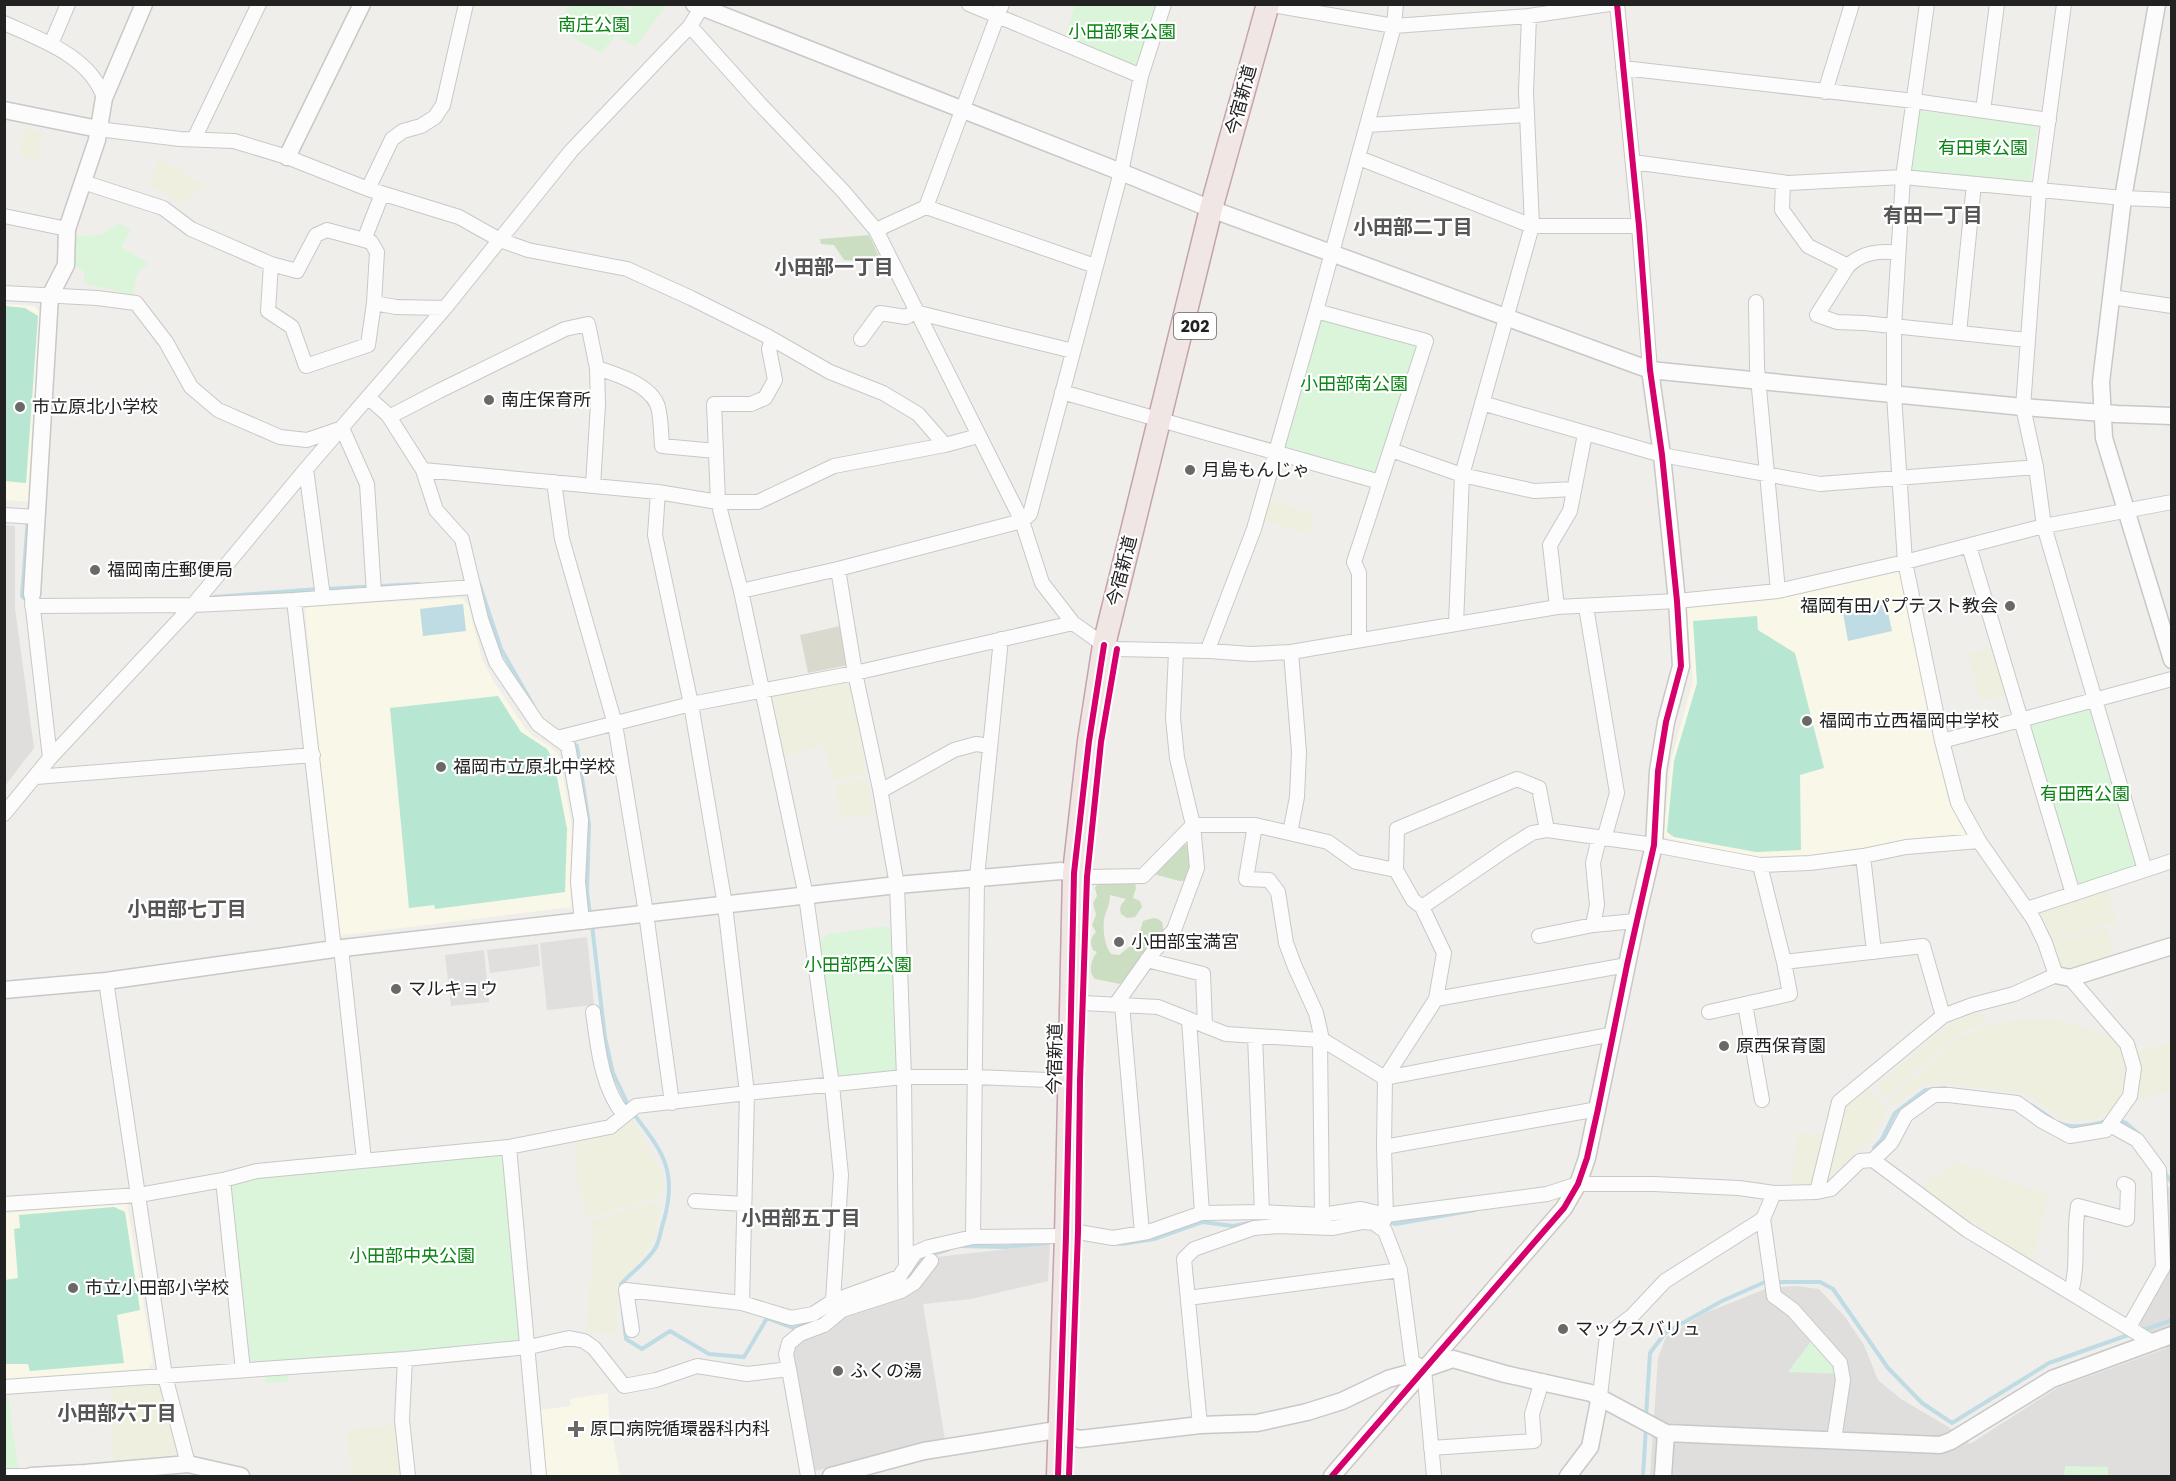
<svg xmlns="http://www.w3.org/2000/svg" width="2176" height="1481" font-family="Poppins,'Noto Sans JP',sans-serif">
<rect width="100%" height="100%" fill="#f0eeeb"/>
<path fill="#dfdedc" d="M 5,525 L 15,526 L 15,608 L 34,748 L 5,786 Z
M 2164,1182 L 2171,1189 L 2171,1476 L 1650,1476 L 1658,1358 L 1666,1337 L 1705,1313 L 1768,1288 L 1795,1286 L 1819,1289 L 1845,1317 L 1864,1345 L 1878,1380 L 1901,1399 L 1947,1426 L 1970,1444 L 2057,1388 L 2167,1348 L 2136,1322 L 2167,1268 Z"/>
<path fill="#f8f7e8" d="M 4,304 L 34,306 L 43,314 L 30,502 L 5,500 Z
M 1895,569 L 1901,575 L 1948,799 L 1966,833 L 1962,838 L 1858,853 L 1762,860 L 1663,837 L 1671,760 L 1693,681 L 1686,610 L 1689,606 Z
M 462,598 L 468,604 L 482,659 L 492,679 L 525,728 L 533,736 L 551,747 L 560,757 L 572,828 L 570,879 L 571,907 L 336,936 L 305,609 L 311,606 Z
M 127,1203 L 153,1362 L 148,1369 L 5,1380 L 5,1213 Z
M 608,1393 L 609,1417 L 620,1476 L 546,1476 L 539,1410 L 570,1406 L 570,1399 Z"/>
<path fill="#d9d9cd" d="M 840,626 L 848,665 L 808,673 L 800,635 Z"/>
<path fill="#efefdf" d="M 25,128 L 43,132 L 37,160 L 19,156 Z
M 159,160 L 183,171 L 182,175 L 207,185 L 186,202 L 177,203 L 166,193 L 148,185 Z
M 1270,499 L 1315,515 L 1308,535 L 1263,519 Z
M 1997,646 L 2010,693 L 1981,701 L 1967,654 Z
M 851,678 L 866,775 L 833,780 L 825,745 L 784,757 L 770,702 L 772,695 Z
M 867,779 L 874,813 L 841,819 L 835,788 L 838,784 Z
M 2106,890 L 2117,921 L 2054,941 L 2039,911 Z
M 2107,927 L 2115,958 L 2064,973 L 2053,943 Z
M 1980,1012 L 1985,1023 L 1963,1032 L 1954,1038 L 1886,1097 L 1878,1088 L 1878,1084 L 1952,1022 Z
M 2023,1019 L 2056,1019 L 2110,1036 L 2119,1049 L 2125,1066 L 2125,1087 L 2119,1102 L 2110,1113 L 2096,1119 L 2078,1121 L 2066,1120 L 2025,1094 L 1938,1083 L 1925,1084 L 1893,1106 L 1889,1100 L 1960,1037 L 1998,1023 Z
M 2171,1043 L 2171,1090 L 2133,1102 L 2136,1052 Z
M 1869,1089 L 1887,1108 L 1874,1136 L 1829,1178 L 1846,1107 Z
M 632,1119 L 662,1172 L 662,1196 L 588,1218 L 578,1186 L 575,1142 L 620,1130 Z
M 1797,1132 L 1826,1135 L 1817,1182 L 1806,1186 L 1791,1186 Z
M 1954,1161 L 2049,1195 L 2032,1261 L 1942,1204 L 1922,1187 Z
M 659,1201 L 656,1237 L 633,1269 L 617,1282 L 617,1334 L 586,1331 L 594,1235 L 590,1221 Z
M 160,1382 L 177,1454 L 113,1461 L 110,1386 Z
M 396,1425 L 401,1476 L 352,1476 L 346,1429 Z"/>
<path fill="#cbdec1" d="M 869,235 L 882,263 L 844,260 L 834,245 L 821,244 L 820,239 Z
M 1182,843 L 1189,846 L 1193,867 L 1185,881 L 1180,881 L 1157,875 L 1155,873 Z
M 1100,880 L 1135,882 L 1136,888 L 1133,898 L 1140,901 L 1142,907 L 1135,917 L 1127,918 L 1121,914 C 1119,906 1121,905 1126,899 L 1110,895 C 1110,903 1108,907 1105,915 C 1102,926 1104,945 1111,954 L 1119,955 L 1137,941 L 1143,921 L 1153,918 L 1158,919 L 1162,922 L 1164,934 L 1120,984 L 1095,979 C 1088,972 1091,960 1097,952 L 1093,950 C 1090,943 1090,938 1096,932 L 1092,925 L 1096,915 L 1093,903 L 1097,896 L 1095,888 Z"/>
<path fill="#daf5da" d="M 569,5 L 620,5 L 630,11 L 634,5 L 667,5 L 635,47 L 616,35 L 601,53 L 556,27 Z
M 1075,5 L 1158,5 L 1140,68 L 1065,38 Z
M 1919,111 L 2038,124 L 2030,182 L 1911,170 Z
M 119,223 L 131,230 L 121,247 L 148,263 L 137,274 L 133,295 L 83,283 L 85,272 L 75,266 L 76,236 L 101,235 Z
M 1319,316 L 1421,343 L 1378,478 L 1281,449 Z
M 2089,705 L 2095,708 L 2139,861 L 2137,867 L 2080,887 L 2075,882 L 2030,727 L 2032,723 Z
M 886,926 L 891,930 L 898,1067 L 893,1073 L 842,1079 L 836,1075 L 819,942 L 828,934 Z
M 509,1147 L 529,1347 L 243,1370 L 223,1180 Z
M 1814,1337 L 1841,1374 L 1788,1372 Z
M 288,1374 L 288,1382 L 265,1383 L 264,1375 Z
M 8,1396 L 18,1469 L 5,1469 L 4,1397 Z
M 2065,1466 L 2108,1467 L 2108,1476 L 2064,1476 Z"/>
<path fill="#b7e6d2" d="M 5,306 L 25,308 L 38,316 L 26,483 L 5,481 Z
M 1757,616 L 1758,630 L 1795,653 L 1824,768 L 1800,775 L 1801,850 L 1756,852 L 1674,837 L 1667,832 L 1674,761 L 1697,683 L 1693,621 Z
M 498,696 L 521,732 L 547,749 L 554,762 L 567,829 L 565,892 L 435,909 L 434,905 L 409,908 L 390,708 Z
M 114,1207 L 125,1212 L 140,1310 L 117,1315 L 124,1363 L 30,1371 L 28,1364 L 5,1364 L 5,1280 L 18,1278 L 14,1229 L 20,1228 L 19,1215 Z"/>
<path fill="#e0dfde" d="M 587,937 L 594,1005 L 547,1010 L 540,943 Z
M 538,944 L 540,966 L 490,973 L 487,950 Z
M 484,950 L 489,1002 L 451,1006 L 445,955 Z
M 1050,1244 L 1048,1281 L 971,1299 L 923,1304 L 945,1440 L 814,1471 L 789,1352 L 796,1342 L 831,1329 L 846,1314 L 918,1285 L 937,1257 Z"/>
<path fill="#bfdbe3" d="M 463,604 L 466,631 L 423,636 L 420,609 Z
M 1886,604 L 1892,631 L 1848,641 L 1843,613 Z"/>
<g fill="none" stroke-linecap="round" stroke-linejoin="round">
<path stroke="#bfdbe3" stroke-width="4" d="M 479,583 L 501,649 L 533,705
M 325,589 L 419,584
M 214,597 L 318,589
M 24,598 L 22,596 L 28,519
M 572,743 L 577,746 L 589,824 L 587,892 L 590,914
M 592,925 L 605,1038 L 613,1073 L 629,1107
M 2031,1105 L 2052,1119
M 2117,1120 L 2126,1123 L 2142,1137
M 2059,1123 C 2074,1129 2091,1126 2107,1121
M 1874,1148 L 1882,1139 L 1895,1113 L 1925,1090 L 1945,1088
M 2164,1171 L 2172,1183
M 1326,1221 L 1342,1220
M 1388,1222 L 1396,1224 L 1475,1210
M 1114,1243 L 1122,1244 L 1154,1239 L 1202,1222 L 1233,1226 L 1249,1223
M 959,1246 L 1005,1247 L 1047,1243
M 903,1282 L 925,1257 L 949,1249
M 621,1290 L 621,1284 C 632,1272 648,1261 656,1247 C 660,1239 661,1228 664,1220 C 678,1170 662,1151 633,1113
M 623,1312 L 626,1339 L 642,1349 L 670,1331 L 709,1354 L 744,1357 L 767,1318 L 794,1328 L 813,1322
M 2141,1331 L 2172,1320
M 1646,1416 L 1650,1353 L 1665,1333 L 1722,1301 L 1765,1282 L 1820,1282 L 1833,1289 L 1888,1368 L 1922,1403 L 1952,1423 L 2049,1363 L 2131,1334
M 1643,1476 L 1646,1426"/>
<defs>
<path id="minor" d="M 969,4 L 1141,76
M 1266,4 L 1394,26 L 1529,16 L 1609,4
M 1617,4 L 1639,226 L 1650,370
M 1927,4 L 1903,177 L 1894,327 L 1894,395 L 1905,562 L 1942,741 L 2172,679
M 2064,4 L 2039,191 L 2023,407 L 2036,467 L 2044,526 L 2145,870
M 4,23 C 41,40 90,56 104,98
M 690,26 L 759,103 L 843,191 L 876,230 L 1022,521 L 1042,583 L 1073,623 L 1104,645 L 1117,649 L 1209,651 L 1210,644 L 1254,529 L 1316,311 L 1394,26 L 1396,4
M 51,44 L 68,4
M 1623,68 L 1914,101 L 2049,120
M 1825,92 L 1852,4
M 1983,111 L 1997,4
M 1368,125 L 1527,115
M 98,129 L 180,139 L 234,141 L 287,157 L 368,189 L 459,217 L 500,240 L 528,250 L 627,269 L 691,298 L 767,336 L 830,372 L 883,393 L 918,414 L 945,445
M 194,139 L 259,4
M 1359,158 L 1532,226 L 1639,226
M 1633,162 L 1788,183 L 1903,177 L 2123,198 L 2172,200
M 83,182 L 163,208 L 191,229 L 271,264 L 297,271 L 316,235 L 327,230 L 364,240 L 382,194
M 1783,182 L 1782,210 L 1808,246 L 1848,266 L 1817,315 L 1837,322 L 1864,323 L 2027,340
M 368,189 L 392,139 L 403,131 L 421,126 L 435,117 L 443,105 L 466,4
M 926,207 L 1095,266
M 4,216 L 67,229
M 876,230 L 926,207 L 1002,4
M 271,264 L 268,311 L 292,327 L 306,366 L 368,345 L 374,303 L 377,252 L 371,242 L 364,240
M 1848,266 C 1861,253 1880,250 1898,253
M 4,293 L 97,298 L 136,303 L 166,342 L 191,387 L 218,410 L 280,437 L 307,440 L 342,428 L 367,484 L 374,593
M 2111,297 L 2172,306
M 1756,302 L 1757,367 L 1778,591
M 374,303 L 396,307 L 445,308
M 1316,311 L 1426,341 L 1354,562 L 1359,573 L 1359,640
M 919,313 L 1073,351
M 1959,333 L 1974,184
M 772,339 L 769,349 L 775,380 L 765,398 L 751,404 L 714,404 L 718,502 L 741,591 L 838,569 L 1022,521 L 1030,514 L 1121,172 L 1141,76 L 1164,4
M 861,339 L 880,313 L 906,317 L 917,311
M 1062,392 L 1380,482
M 369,398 L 388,415 L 423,470 L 436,510 L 462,539 L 481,619 L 496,662 L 538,724 L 568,746 L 581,820 L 578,882 L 582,922
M 1482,403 L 1662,455 L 1820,484 L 2036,467
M 389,417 L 439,391 L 565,329 L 588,324 L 597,368 C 616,374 648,384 657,404 C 661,413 661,434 662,446 L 716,451
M 1391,450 L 1462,475 L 1534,491 L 1574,489
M 306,469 L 323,597
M 423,470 L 658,492 L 718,502 L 758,502 L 834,466 L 945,445 L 978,436
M 554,482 L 562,539 L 615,724 L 646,913 L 672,1103
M 593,486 L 598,404 L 597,368
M 658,492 L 655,535 L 691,704 L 725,905 L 747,1093 L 742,1303
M 4,515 L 37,517
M 1969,546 L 2073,894
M 838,569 L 855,673 L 880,789 L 897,885 L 904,1077 L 906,1267
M 32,600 L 50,758
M 294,600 L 334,949
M 32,606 L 193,605 L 294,600 L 473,587
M 1557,607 L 1550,545 L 1570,511 L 1585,434
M 1586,607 L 1617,793 L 1604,839
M 1456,624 L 1462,475 L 1532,226 L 1526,92 L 1529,16
M 1209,651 L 1251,654 L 1291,652 L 1557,607 L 1677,601 L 1778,591 L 1905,562 L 2044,526 L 2172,502
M 557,738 L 691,704 L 855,673 L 1073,623
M 36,777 L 313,755
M 880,789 L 886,788 L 954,750 L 976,744 L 990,746
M 4,814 L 50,758 L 193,605 L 306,469 L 445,308 L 571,151 L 690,26 L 701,8
M 1255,825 L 1246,879 L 1269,880 L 1278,892 L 1286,943 L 1295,967 L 1316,1013 L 1321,1035 L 1320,1040 L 1322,1215
M 1290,833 L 1297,797 L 1299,752 L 1291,652
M 1863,856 L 1874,952
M 1760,865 L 1784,962 L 1923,946 L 1943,1016
M 1087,877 L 1143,876 L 1193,825 L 1255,825 L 1328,842 L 1356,862 L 1396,870
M 1422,907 L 1508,848 L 1532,833 L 1547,830
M 2027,909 L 2172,861
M 1593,925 L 1597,905 L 1593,863 L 1599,838
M 1539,936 L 1593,925 L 1636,921
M 341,948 L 364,1160
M 1147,960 L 1203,974 L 1205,1025
M 106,981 L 165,1376 L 188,1464
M 1436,999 L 1627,965
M 1083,1003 L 1158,1007 L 1226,1034 L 1320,1040 L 1326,1042 L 1385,1078 L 1613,1034
M 1116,1004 L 1153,952 L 1174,930 L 1197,868 L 1193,825 L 1177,758 L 1173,718 L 1176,652
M 1745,1004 L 1762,1100
M 1122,1005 L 1142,1233
M 593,1012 C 598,1047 601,1087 624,1115
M 1709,1012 L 1790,994 L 1784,962
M 1189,1019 L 1202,1213 L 1262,1212 L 1322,1215 L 1361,1209 L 1386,1215 L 1547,1194 L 1578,1184 L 1654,1184 L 1739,1188 L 1774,1193 L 1817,1192 L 1839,1102 L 1943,1016 L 1972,1005 L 2014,994 L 2056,975 L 2045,943 L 2034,920 L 1979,841 L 1958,803 L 1942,741
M 1255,1036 L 1262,1212
M 2110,1125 L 2137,1140 L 2159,1170 L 2163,1267 L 2129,1327
M 509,1147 L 539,1476
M 1384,1147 L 1598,1109
M 1873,1160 L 1891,1143 L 1906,1115 L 1934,1095 L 1949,1095 L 2017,1103 L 2042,1121 L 2070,1136 L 2106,1130 L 2130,1096 L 2134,1068 L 2127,1044 L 2070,978
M 223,1180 L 243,1370
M 1817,1192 L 1831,1189 L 1860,1161 L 1873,1160 L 1967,1230 L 2152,1342
M 695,1201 L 744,1204
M 4,1204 L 139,1195 L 223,1180 L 257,1171 L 509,1147 L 610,1127 L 636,1106 L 747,1093 L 904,1077 L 975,1077 L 1075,1081
M 1763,1219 L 1774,1296 L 1793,1310 L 1840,1363 L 1843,1380 L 1834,1440
M 1381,1228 L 1386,1215 L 1384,1147 L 1385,1078 L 1436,999 L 1444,953 L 1422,907 L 1413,900 L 1396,870 L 1397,829 L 1517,779 L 1539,788 L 1547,830 L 1654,845 L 1760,865 L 1810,863 L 1863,856 L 1906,847 L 1979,841
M 1078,1232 L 1113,1238 L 1148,1232 L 1202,1213
M 973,1237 L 977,877 L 1001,639
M 2071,1292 C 2079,1265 2073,1234 2078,1206 L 2127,1219 L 2128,1186 L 2124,1184
M 1188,1298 L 1400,1270
M 833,1301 L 899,1277 L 915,1253 L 929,1247 L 973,1237 L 1066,1236
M 632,1330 L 626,1290 L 742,1303 L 791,1318 L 813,1314 L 833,1301 L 841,1175 L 832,1085 L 806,896 L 741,591
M 405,1359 L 402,1420 L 408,1476
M 789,1369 L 786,1354 L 789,1343 L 800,1334 L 824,1325 L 842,1310 L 901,1291 L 914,1283 L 931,1261
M 4,1387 L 405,1359 L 529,1347 L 569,1338 L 584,1341 L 594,1348 L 624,1386 L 656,1380 L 697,1366 L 747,1374 L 789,1369 L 808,1476
M 1600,1396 L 1607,1335 L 1632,1316 L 1665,1281 L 1763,1219 L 1774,1193
M 1200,1425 L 1184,1259 L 1194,1249 L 1254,1228 L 1277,1226 L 1333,1228 L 1363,1222 L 1374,1223 L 1385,1231 L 1400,1270 L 1412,1361 L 1424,1369 L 1434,1476
M 1431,1448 L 1534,1441 L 1532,1414 L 1542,1381
M 4,1476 L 31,1476"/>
<path id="tertiary" d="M 694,4 L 1121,172 L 1211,209 L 1650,370 L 2023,407 L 2117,414 L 2172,416
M 2157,4 L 2123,198 L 2101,382 L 2104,438 L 2172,660
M 4,110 L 98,129
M 287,157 L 362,4
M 32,594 L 50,296 L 66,265 L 67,229 L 97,140 L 104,98 L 144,4
M 2056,975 L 2070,978 L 2172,946
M 4,990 L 106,981 L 334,949 L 897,885 L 1061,871 L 1087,877
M 31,1476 L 85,1473 L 188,1464 L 241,1476
M 831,1476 L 924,1451 L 1050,1431 L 1080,1439 L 1200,1425 L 1257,1423 L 1307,1412 L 1342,1401 L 1388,1379 L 1424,1369 L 1453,1359 L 1505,1374 L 1591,1393 L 1666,1433 L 1940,1445 L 1951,1441 L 2052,1379 L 2172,1335
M 1332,1476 L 1564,1208 L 1578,1184 L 1587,1158 L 1636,921 L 1654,845 L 1658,771 L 1666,722 L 1681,666 L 1677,601 L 1662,455 L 1650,370
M 1568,1476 L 1590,1447 L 1600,1396
M 1663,1476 L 1666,1433"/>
<path id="trunk" d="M 1058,1476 L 1066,1236 L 1074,873 L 1089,741 L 1104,645 L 1211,209 L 1268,4"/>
</defs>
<use href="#minor" stroke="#c9c8c7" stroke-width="16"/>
<use href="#tertiary" stroke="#c9c8c7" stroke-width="19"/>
<use href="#trunk" stroke="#c5a2ac" stroke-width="25"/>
<use href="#minor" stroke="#fdfcfc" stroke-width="14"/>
<use href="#tertiary" stroke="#fdfcfc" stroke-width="16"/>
<use href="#trunk" stroke="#f0e6e4" stroke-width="22"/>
<defs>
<path id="cycleway" d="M 1058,1476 L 1066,1236 L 1074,873 L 1089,741 L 1104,645
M 1069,1476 L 1078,1232 L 1080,1081 L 1087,877 L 1101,742 L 1117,649
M 1332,1476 L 1564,1208 L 1578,1184 L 1587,1158 L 1598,1109 L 1627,965 L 1654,845 L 1658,771 L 1666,722 L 1681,666 L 1677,601 L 1662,455 L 1650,370 L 1639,226 L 1617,4"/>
</defs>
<use href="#cycleway" stroke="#fff" stroke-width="10"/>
<use href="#cycleway" stroke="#d6006c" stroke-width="6"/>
</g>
<g fill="#6a6968" stroke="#fff" stroke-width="2">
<circle cx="489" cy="400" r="6"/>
<circle cx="20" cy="407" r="6"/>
<circle cx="1190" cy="470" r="6"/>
<circle cx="95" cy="570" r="6"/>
<circle cx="2010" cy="606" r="6"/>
<circle cx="1807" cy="721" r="6"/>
<circle cx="441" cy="767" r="6"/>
<circle cx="1119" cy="942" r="6"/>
<circle cx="396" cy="989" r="6"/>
<circle cx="1724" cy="1046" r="6"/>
<circle cx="73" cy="1288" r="6"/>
<circle cx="1563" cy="1329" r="6"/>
<circle cx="838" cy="1371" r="6"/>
<path d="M573 1420h6v6h6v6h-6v6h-6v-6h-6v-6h6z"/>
</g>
<g text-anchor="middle" stroke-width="4.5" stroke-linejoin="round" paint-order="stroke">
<rect fill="#fff" stroke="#646464" stroke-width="1.5" x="1174" y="313" width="42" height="26" rx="4.5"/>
<g font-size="16" font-weight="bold" fill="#222">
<text x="1195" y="332">202</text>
</g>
<g font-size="18" fill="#0c8416" stroke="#fff">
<text x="594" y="31">南庄公園</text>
<text x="1122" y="38">小田部東公園</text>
<text x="1983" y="154">有田東公園</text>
<text x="1354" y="390">小田部南公園</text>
<text x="2085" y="800">有田西公園</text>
<text x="858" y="971">小田部西公園</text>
<text x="412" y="1262">小田部中央公園</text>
</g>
<g font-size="18" fill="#222" stroke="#fff">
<text transform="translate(1241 100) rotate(-75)" y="6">今宿新道</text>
<text transform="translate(1122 571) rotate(-76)" y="6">今宿新道</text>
<text transform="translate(1055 1059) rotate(-89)" y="6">今宿新道</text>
</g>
<g font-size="18" fill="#222" stroke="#fff" text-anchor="start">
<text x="501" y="406">南庄保育所</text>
<text x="32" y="413">市立原北小学校</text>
<text x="1202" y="476">月島もんじゃ</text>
<text x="107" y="576">福岡南庄郵便局</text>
<text x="1998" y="612" text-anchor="end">福岡有田パプテスト教会</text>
<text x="1819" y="727">福岡市立西福岡中学校</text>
<text x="453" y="773">福岡市立原北中学校</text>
<text x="1131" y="948">小田部宝満宮</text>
<text x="408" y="995">マルキョウ</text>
<text x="1736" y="1052">原西保育園</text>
<text x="85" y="1294">市立小田部小学校</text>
<text x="1575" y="1335">マックスバリュ</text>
<text x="850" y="1377">ふくの湯</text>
<text x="590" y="1435">原口病院循環器科内科</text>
</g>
<g font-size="20" font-weight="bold" fill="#555" stroke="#fff">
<text x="1933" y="222">有田一丁目</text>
<text x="1413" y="234">小田部二丁目</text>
<text x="834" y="274">小田部一丁目</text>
<text x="187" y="916">小田部七丁目</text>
<text x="801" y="1225">小田部五丁目</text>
<text x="117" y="1420">小田部六丁目</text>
</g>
</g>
<rect width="2176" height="1481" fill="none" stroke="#222222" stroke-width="12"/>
</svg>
